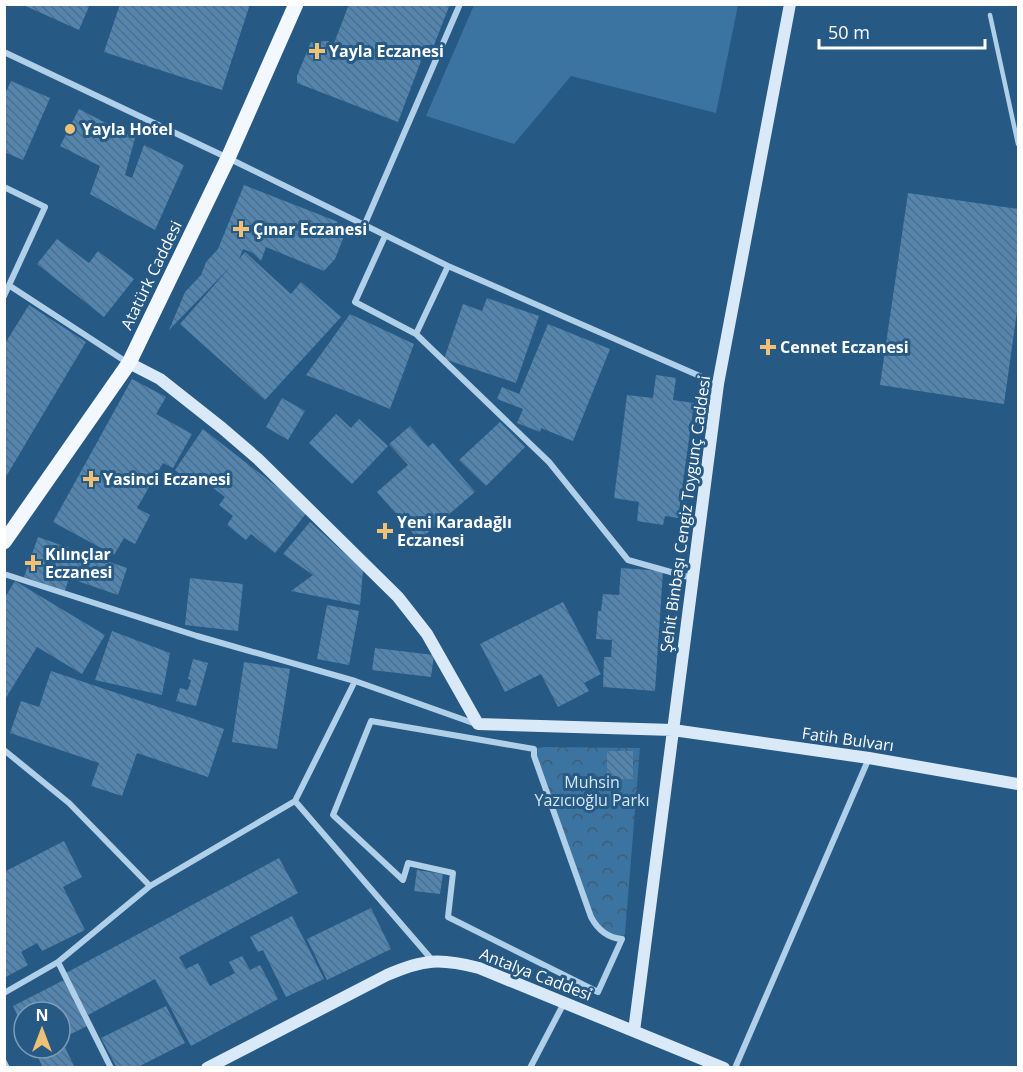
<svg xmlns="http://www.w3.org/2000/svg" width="1023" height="1072" font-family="'Open Sans',sans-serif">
<defs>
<pattern id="park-crowns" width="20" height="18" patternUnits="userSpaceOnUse" patternTransform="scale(1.5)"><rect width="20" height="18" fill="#3b73a1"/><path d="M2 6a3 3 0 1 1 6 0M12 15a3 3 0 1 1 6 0" fill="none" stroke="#455c6e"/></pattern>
<pattern id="building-back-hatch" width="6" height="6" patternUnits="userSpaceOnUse" patternTransform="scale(1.5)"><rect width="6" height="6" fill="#5385ae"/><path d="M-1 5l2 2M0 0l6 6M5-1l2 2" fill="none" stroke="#506e87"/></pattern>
</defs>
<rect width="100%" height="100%" fill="#265984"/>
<path fill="#3b73a1" d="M 474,5 L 738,5 L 716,113 L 571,76 L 514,144 L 426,116 Z"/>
<path fill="url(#park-crowns)" d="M 544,747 L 640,748 L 625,934 L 622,939 L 596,926 L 534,749 Z"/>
<path fill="url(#building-back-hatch)" d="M 21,4 L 90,4 L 79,30 Z
M 120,4 L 250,4 L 222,90 L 104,52 Z
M 349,4 L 450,4 L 434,45 L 427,45 L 398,122 L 297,83 L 297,76 L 311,42 L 329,41 L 330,54 Z
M 11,81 L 50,98 L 23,160 L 4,152 L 4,96 Z
M 79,109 L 135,138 L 125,175 L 132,178 L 144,145 L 184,165 L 155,230 L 90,194 L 100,166 L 60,146 Z
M 244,185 L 336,221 L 346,231 L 335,259 L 324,271 L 266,247 L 261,261 L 253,253 L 243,249 L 239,259 L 245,252 L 291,294 L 301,282 L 341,317 L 265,400 L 180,324 L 231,266 L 169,330 L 185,292 L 201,275 L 206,262 L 218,249 Z
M 908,193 L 1018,209 L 1018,304 L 1004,404 L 880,385 Z
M 57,239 L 89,263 L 98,251 L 134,279 L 104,317 L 37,264 Z
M 487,298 L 539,316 L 516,383 L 444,359 L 463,304 L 482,311 Z
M 29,305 L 86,342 L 4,480 L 4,345 Z
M 350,314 L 414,344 L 390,409 L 306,375 Z
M 548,324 L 610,349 L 573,441 L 541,428 L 540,432 L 517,423 L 523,409 L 497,399 L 502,387 L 519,394 Z
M 656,375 L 676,378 L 673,400 L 694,403 L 678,518 L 665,516 L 663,525 L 637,521 L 639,502 L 614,498 L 627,395 L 653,398 Z
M 132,379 L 166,397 L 156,414 L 192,434 L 173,468 L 163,463 L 137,508 L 150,515 L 135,544 L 124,538 L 114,555 L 53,522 Z
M 282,398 L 305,411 L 288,440 L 266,427 Z
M 336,414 L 351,428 L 359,419 L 388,446 L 352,484 L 309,443 Z
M 500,422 L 525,447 L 486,486 L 459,460 Z
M 410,426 L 428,447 L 433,443 L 475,492 L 419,540 L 377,492 L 408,465 L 389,444 Z
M 203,429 L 308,511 L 275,553 L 251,534 L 246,540 L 227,525 L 233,516 L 219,505 L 225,497 L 203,480 L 197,488 L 175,470 Z
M 310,522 L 363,570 L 360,605 L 291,591 L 313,575 L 283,554 Z
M 38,537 L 127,568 L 118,595 L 69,578 L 65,591 L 24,577 Z
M 621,568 L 663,571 L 655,691 L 603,687 L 604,657 L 611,657 L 612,640 L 596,639 L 598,611 L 601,611 L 603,594 L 619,595 Z
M 190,578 L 243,584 L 238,631 L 185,625 Z
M 15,581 L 105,635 L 82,674 L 37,647 L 4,701 L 4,599 Z
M 563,602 L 601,674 L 584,683 L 589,691 L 558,707 L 541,674 L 505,692 L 480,644 Z
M 327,605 L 359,611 L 349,665 L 317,659 Z
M 112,631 L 170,653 L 162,695 L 95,680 Z
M 375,648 L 434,655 L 431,677 L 372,670 Z
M 193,659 L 208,663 L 196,706 L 176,701 L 180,688 L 188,690 L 191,680 L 188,679 Z
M 244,662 L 290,669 L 277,749 L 232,742 Z
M 51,671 L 224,729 L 208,777 L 137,753 L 122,796 L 91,786 L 99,763 L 10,733 L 21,701 L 39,707 Z
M 607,751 L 633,751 L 633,779 L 607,779 Z
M 64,841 L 82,877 L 63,887 L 85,930 L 42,951 L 37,943 L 21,952 L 28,965 L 4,978 L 4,872 Z
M 279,858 L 298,893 L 179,957 L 186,969 L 198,963 L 210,986 L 235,973 L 229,962 L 242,956 L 250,970 L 260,965 L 278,999 L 191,1046 L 155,979 L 88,1015 L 66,973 Z
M 417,870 L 443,874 L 440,894 L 414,891 Z
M 371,908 L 391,949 L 327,980 L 307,939 Z
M 292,916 L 324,979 L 286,997 L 263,950 L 258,952 L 250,937 Z
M 64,980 L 87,1026 L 61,1039 L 75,1068 L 43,1068 L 34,1048 L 60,1048 L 60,1012 L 24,1012 L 24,1029 L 13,1006 Z
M 166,1006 L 185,1043 L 136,1068 L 117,1068 L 101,1038 Z"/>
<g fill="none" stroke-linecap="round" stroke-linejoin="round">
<path stroke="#b0cfe8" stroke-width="4.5" d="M 990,15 L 1018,144"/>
<path stroke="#b0cfe8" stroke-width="6" d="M 4,52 L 228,158 L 448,266 L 718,384
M 4,187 L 45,207 L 4,296
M 364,226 L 460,4
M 385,236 L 355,302 L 416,334
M 448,266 L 416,334 L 549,462 L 628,560 L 692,578
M 10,286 L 128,363
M 4,574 L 197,636 L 355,681 L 476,724
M 371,721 L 534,749 L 534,756 L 591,917 C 598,930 607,938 622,939 L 598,992 L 448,917 L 453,873 L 408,863 L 403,880 L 333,815 Z
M 4,750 L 69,803 L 150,886
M 295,801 L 433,961
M 58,962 L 111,1068
M 4,993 L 58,962 L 150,886 L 295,801 L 355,681
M 4,1062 L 7,1068
M 530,1068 L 564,1003
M 735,1068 L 869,758"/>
<path stroke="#dae9f7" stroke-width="12" d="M 129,363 L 160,379 L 222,428 L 258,459 L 398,597 L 427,634 L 478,724 L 673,730 L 869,758 L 1018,784
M 634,1031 L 718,384 L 790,4
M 207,1068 L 387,975 C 424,959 440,958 479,968 L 724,1068"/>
<path stroke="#f2f8fe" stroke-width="15" d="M 4,542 L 129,363 L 228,158 L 296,4"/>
</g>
<g fill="#f0c075" stroke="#265984" stroke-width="2">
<path d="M314 42h6v6h6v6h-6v6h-6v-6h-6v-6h6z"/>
<circle cx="70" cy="129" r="6"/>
<path d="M238 220h6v6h6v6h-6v6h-6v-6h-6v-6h6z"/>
<path d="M765 338h6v6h6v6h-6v6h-6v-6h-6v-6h6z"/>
<path d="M88 470h6v6h6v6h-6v6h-6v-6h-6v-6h6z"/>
<path d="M382 522h6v6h6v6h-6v6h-6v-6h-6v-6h6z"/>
<path d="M30 554h6v6h6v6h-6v6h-6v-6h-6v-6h6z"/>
</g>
<g text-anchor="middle" stroke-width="6" stroke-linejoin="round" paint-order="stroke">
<g font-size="16" font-weight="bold" fill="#fff" stroke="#265984" text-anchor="start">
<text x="329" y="57">Yayla Eczanesi</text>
<text x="82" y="135">Yayla Hotel</text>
<text x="253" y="235">Çınar Eczanesi</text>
<text x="780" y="353">Cennet Eczanesi</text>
<text x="103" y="485">Yasinci Eczanesi</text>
<text x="397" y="528">Yeni Karadağlı<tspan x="397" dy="18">Eczanesi</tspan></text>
<text x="45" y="560">Kılınçlar<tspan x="45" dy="18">Eczanesi</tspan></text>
</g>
<g font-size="16" fill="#fff" stroke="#265984">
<text transform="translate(151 275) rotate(-64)" y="6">Atatürk Caddesi</text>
<text transform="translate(685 514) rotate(-82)" y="6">Şehit Binbaşı Cengiz Toygunç Caddesi</text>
<text transform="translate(848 739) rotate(8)" y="6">Fatih Bulvarı</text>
<text transform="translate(536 974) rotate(21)" y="6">Antalya Caddesi</text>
</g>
<g font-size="16" fill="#d4e7f6" stroke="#265984">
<text x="592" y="788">Muhsin<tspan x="592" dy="18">Yazıcıoğlu Parkı</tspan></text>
</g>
</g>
<rect width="1023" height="1072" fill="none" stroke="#ffffff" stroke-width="12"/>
<g transform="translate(42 1030)"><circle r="28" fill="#265984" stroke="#7d9bb5" stroke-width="1.5"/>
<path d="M0-4.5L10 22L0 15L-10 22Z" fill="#f0c075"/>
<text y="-9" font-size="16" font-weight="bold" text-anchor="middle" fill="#ffffff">N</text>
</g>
<path d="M819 39v9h166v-9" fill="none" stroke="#ffffff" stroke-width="3"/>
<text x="828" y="39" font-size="18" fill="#ffffff" stroke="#265984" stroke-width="4.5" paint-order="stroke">50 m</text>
</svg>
